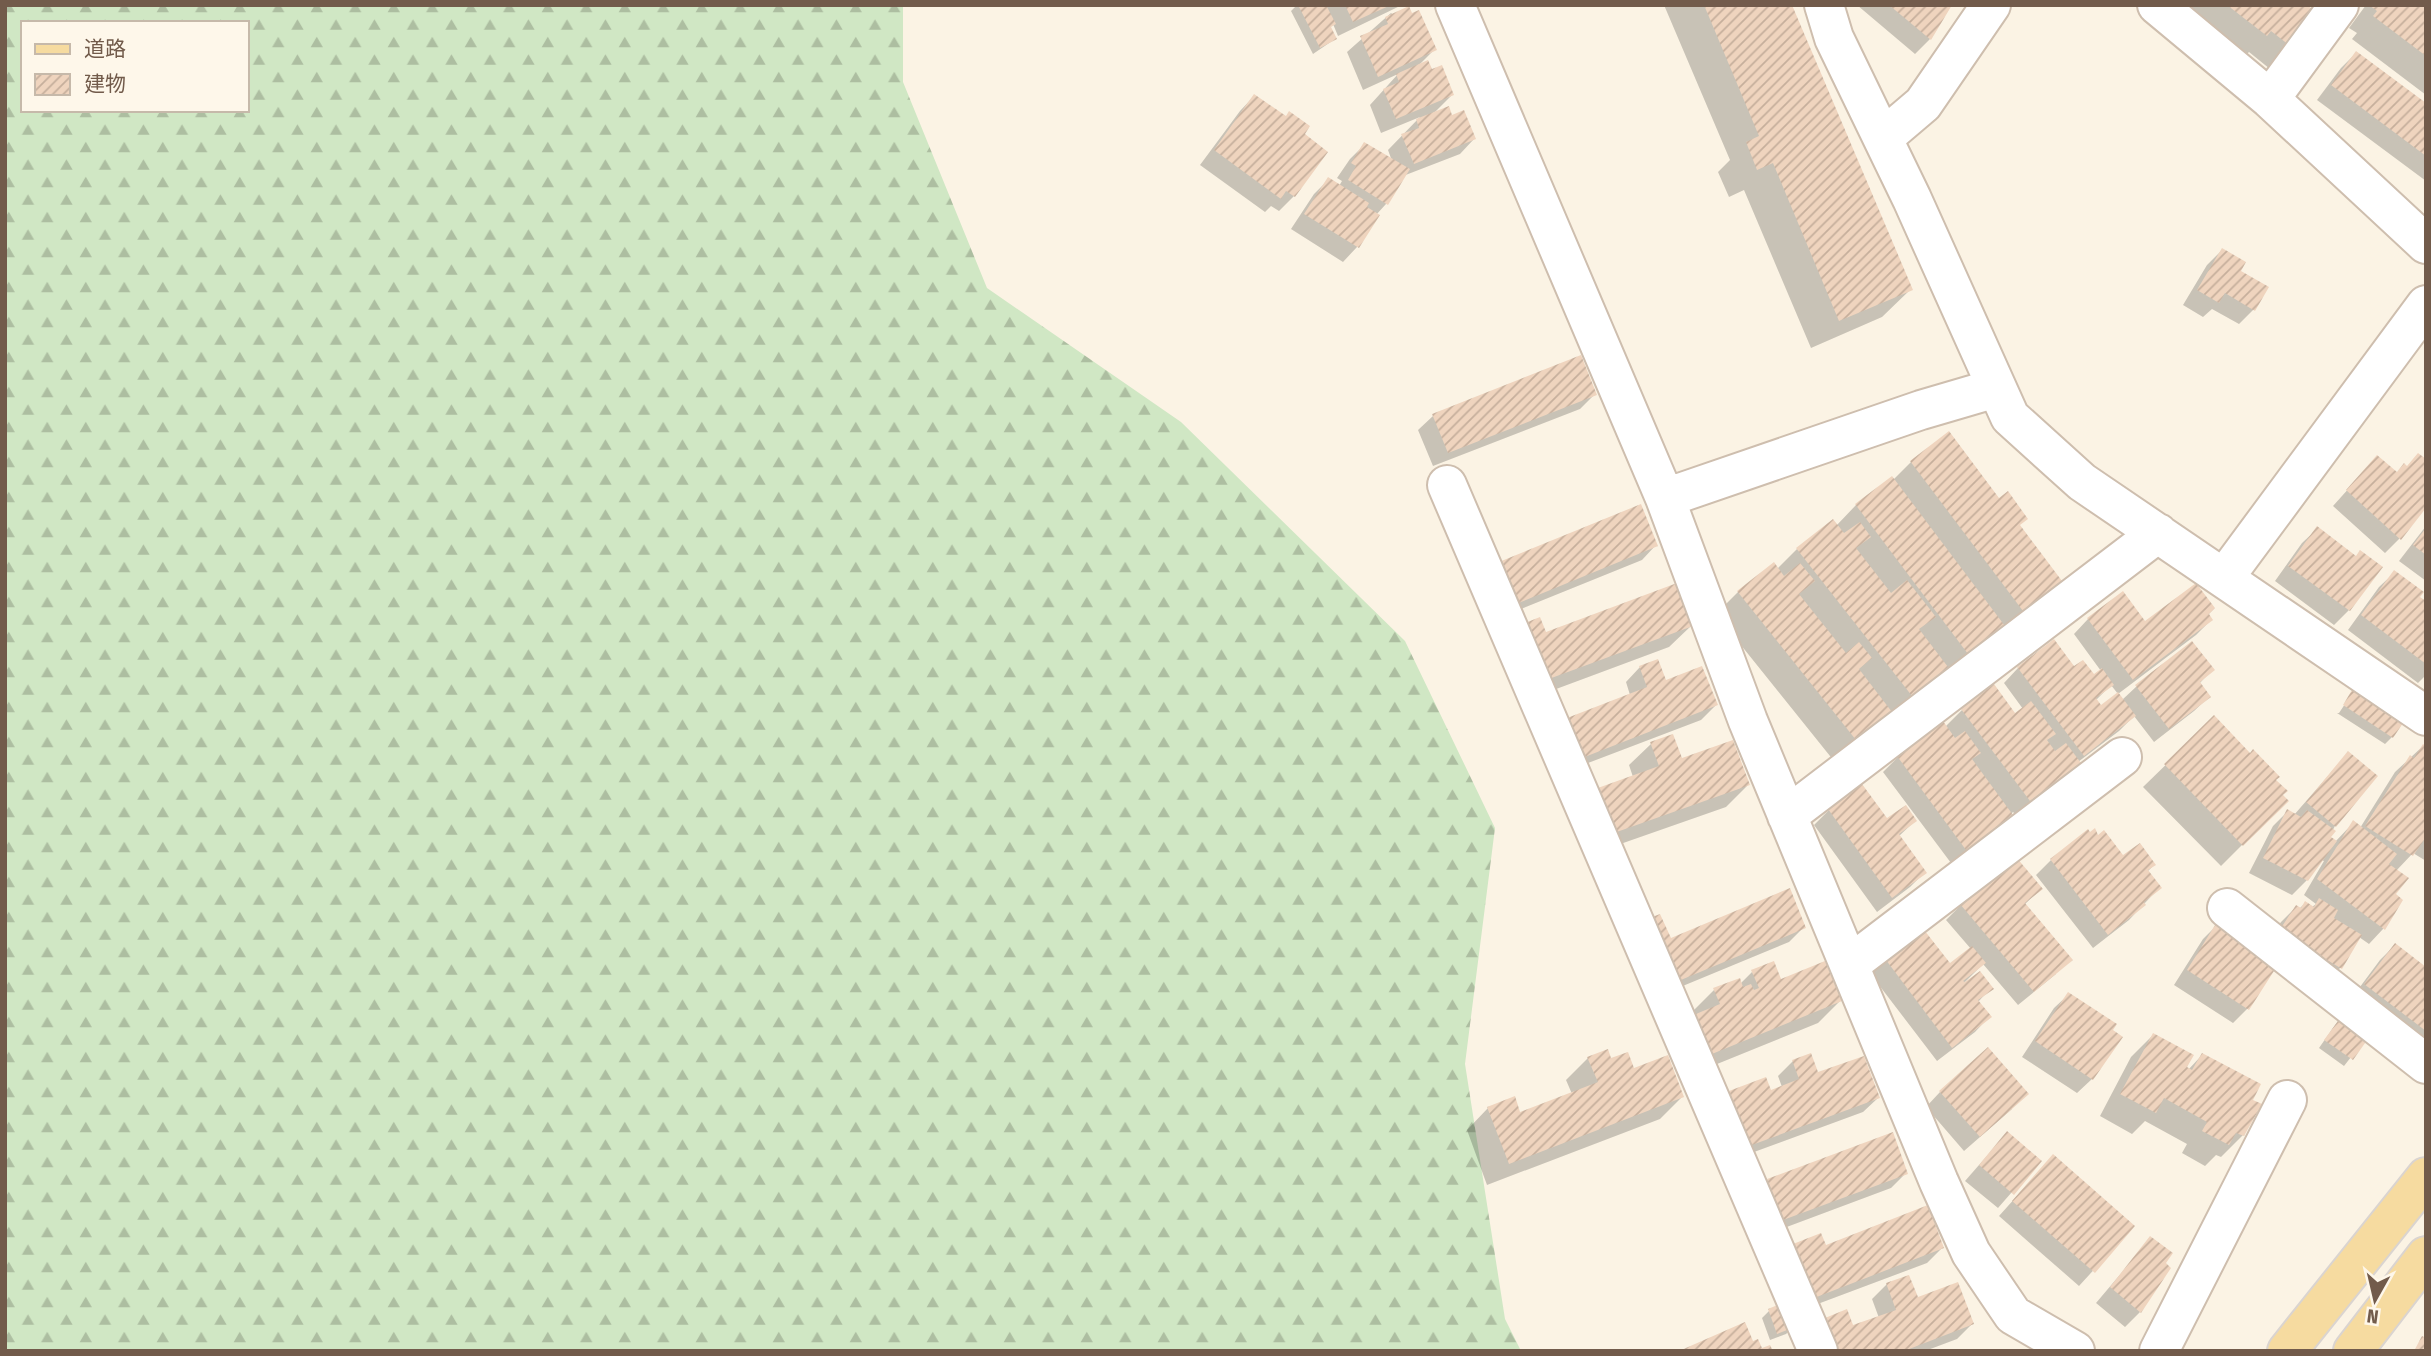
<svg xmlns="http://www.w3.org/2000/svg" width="2431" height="1356" font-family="'Fira Sans Condensed','Noto Sans JP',sans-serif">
<defs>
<pattern id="forest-firs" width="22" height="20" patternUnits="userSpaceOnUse" patternTransform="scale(1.75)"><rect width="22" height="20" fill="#d0e7c4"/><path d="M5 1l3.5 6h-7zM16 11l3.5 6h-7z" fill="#adbea1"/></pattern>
<pattern id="building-hatch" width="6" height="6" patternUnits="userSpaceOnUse" patternTransform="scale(1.75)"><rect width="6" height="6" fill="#efd4be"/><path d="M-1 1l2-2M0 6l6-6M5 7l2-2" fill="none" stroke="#c6af9c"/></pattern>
</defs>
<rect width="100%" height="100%" fill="#fbf3e4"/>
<path fill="url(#forest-firs)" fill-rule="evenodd" d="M 5,5 L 903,5 L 903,82 L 987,288 L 1181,422 L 1405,641 L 1495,828 L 1465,1064 L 1505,1319 L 1521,1351 L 5,1351 ZM 23,23 L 247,23 L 247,110 L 23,110 Z"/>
<path fill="#0003" d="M 1297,5 L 1402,5 L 1338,36 L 1333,24 L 1329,28 L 1335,39 L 1313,54 L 1291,11 Z
M 1664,5 L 1790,5 L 1911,289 L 1882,317 L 1811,348 L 1744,190 L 1729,197 L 1718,172 L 1730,160 Z
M 1857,5 L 1950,5 L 1930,39 L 1915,54 Z
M 2177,5 L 2304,5 L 2305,15 L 2312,20 L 2270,69 L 2249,52 L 2244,57 Z
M 2366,5 L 2426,6 L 2426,95 L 2352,39 L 2357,33 L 2349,28 Z
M 1391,13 L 1435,49 L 1418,66 L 1431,71 L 1452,95 L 1433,114 L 1450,117 L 1474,139 L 1460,154 L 1403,176 L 1386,204 L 1376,215 L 1377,216 L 1357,247 L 1343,262 L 1291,229 L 1314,194 L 1329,179 L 1339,186 L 1342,181 L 1337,178 L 1350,159 L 1365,144 L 1392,161 L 1388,150 L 1420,117 L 1381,133 L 1370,105 L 1398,74 L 1363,90 L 1347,52 Z
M 2356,53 L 2426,105 L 2426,181 L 2317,100 L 2341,68 Z
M 1254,96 L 1326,152 L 1294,196 L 1279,211 L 1271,206 L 1265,212 L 1200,165 L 1240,111 Z
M 2222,250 L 2254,309 L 2239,324 L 2212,309 L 2203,317 L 2183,305 L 2207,265 Z
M 1595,394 L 1580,409 L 1433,466 L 1418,430 L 1433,416 Z
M 2377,457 L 2426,505 L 2399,539 L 2385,553 L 2333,506 Z
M 1911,462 L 2018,526 L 2060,581 L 2038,603 L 1945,675 L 1942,670 L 1924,688 L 1834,761 L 1716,614 L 1738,592 L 1777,569 L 1797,549 L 1832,521 L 1836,526 L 1856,505 L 1893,480 Z
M 2426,526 L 2426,581 L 2399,561 Z
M 2317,529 L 2355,557 L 2349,610 L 2334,625 L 2275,581 L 2302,543 Z
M 1656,545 L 1642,560 L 1501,617 L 1485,578 Z
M 2394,573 L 2426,604 L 2426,675 L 2418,683 L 2348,630 L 2379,587 Z
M 2207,614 L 2211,620 L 2196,635 L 2118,694 L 2111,685 L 2096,700 L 2101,707 L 2122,700 L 2137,686 L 2212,670 L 2199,684 L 2209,697 L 2194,711 L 2154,742 L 2134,716 L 2119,731 L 2078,762 L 2064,778 L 2015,814 L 2013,812 L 1996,829 L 1951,863 L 1883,772 L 1898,757 L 1945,727 L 1962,710 L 2015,715 L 2023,709 L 2004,683 L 2018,668 L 2074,668 L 2093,677 L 2101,671 L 2074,634 L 2088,619 L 2145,623 Z
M 1691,626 L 1669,647 L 1524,701 L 1544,634 Z
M 1640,667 L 1665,682 L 1716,705 L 1701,720 L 1567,771 L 1630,695 L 1626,682 Z
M 2353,692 L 2392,737 L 2385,744 L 2337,713 L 2339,713 Z
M 2214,718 L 2286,801 L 2221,866 L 2143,787 Z
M 1651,744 L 1681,760 L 1748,785 L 1726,807 L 1589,855 L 1633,777 L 1629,765 Z
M 2423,746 L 2426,748 L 2426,861 L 2413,853 L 2396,871 L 2394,895 L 2401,900 L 2383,929 L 2369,944 L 2359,937 L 2340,968 L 2326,982 L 2265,946 L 2281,922 L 2296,907 L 2299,909 L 2305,903 L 2312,907 L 2316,904 L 2304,895 L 2324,861 L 2321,860 L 2307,880 L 2292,895 L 2249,873 L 2273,826 L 2288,811 L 2294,815 L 2348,753 L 2335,826 L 2329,837 L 2335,842 L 2353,823 L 2360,828 L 2395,772 Z
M 1862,787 L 1887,821 L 1915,821 L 1898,837 L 1925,872 L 1910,887 L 1877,912 L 1814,825 L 1829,810 Z
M 2098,838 L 2123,858 L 2154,865 L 2147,872 L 2159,888 L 2129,920 L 2093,948 L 2036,875 L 2051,860 Z
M 2041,889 L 2024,905 L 2056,974 L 2018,1005 L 1983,964 L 1965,982 L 1991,988 L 1978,1002 L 1989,1017 L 1975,1032 L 1937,1061 L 1869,972 L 1884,957 L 1950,966 L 1971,949 L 1946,920 L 1961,905 Z
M 2218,924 L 2248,1008 L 2233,1023 L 2174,985 L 2203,939 Z
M 1804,927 L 1789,942 L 1661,995 L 1670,941 Z
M 2395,945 L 2426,970 L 2426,1057 L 2351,999 L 2380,960 Z
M 1752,972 L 1840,1001 L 1818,1023 L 1685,1077 L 1692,1012 L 1714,990 L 1739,980 L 1740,984 Z
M 2069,994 L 2111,1031 L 2092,1079 L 2077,1093 L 2022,1057 L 2054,1008 Z
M 2340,1018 L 2373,1029 L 2344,1066 L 2319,1048 Z
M 2153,1035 L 2188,1070 L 2202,1055 L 2251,1100 L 2243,1135 L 2221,1157 L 2216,1155 L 2205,1166 L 2182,1153 L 2187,1144 L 2145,1121 L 2132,1134 L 2100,1116 L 2131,1057 Z
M 1588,1058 L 1610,1061 L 1682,1097 L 1660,1119 L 1487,1185 L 1467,1130 L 1488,1108 L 1519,1114 L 1572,1094 L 1566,1080 Z
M 1793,1061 L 1817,1075 L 1878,1098 L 1863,1112 L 1735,1159 L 1716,1107 L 1730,1092 L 1770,1092 L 1782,1087 L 1778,1076 Z
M 1940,1092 L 2012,1109 L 1964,1151 L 1926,1107 Z
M 2007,1133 L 2039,1161 L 1998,1208 L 1965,1181 Z
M 2053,1156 L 2133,1227 L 2079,1286 L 1999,1216 Z
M 1906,1173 L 1891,1188 L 1768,1234 L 1753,1195 L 1768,1180 Z
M 2151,1238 L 2163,1263 L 2169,1268 L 2140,1312 L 2125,1327 L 2096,1303 Z
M 1825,1248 L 1942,1248 L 1927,1263 L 1799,1311 Z
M 1887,1284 L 1972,1324 L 1957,1339 L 1925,1351 L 1818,1351 L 1812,1334 L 1826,1319 L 1852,1327 L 1879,1318 L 1872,1299 Z
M 1769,1311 L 1793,1327 L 1786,1334 L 1770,1340 L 1762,1318 Z"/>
<path fill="url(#building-hatch)" d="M 1298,5 L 1326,5 L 1336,24 L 1331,27 L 1337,39 L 1320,48 Z
M 1345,5 L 1391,5 L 1353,22 Z
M 1704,5 L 1792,5 L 1913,290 L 1839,321 L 1773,163 L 1757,170 L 1746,142 L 1759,136 Z
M 1889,5 L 1952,5 L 1931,40 Z
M 2227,5 L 2307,5 L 2312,9 L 2307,14 L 2315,20 L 2293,48 L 2271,31 L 2267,36 Z
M 2369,5 L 2426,5 L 2426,56 L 2373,16 L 2377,11 Z
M 1409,6 L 1412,13 L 1419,10 L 1437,50 L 1378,77 L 1360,36 L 1388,24 L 1385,17 Z
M 2356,51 L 2426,103 L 2426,156 L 2331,85 Z
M 1428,60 L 1432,69 L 1442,65 L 1454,95 L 1396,119 L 1383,89 L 1399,82 L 1396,74 Z
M 1254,94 L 1286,116 L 1289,111 L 1310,126 L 1305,134 L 1328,152 L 1295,197 L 1286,191 L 1281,199 L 1214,150 Z
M 1449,106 L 1452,115 L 1464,110 L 1476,139 L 1414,164 L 1401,134 L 1419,128 L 1416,119 Z
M 1364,142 L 1410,169 L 1388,205 L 1348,180 L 1356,166 L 1351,163 Z
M 1328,177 L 1369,203 L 1367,207 L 1380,215 L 1359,248 L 1304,214 Z
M 2222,248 L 2246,262 L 2241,271 L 2269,287 L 2255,311 L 2225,293 L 2219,303 L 2197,290 Z
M 1581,355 L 1597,395 L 1448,453 L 1432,414 Z
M 1949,431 L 1999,498 L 2008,491 L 2028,519 L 2020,525 L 2062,581 L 2023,611 L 1910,461 Z
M 2418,453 L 2426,459 L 2426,508 L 2401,540 L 2346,490 L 2377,455 L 2397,472 L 2404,463 L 2407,466 Z
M 1892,476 L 2005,626 L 1968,654 L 1855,504 Z
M 1641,504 L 1658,546 L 1516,604 L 1499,562 Z
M 1833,519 L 1844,533 L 1860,522 L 1871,537 L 1856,548 L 1891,593 L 1907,580 L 1936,617 L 1919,629 L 1948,667 L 1912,696 L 1796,548 Z
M 2317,526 L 2356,556 L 2360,550 L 2383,567 L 2350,611 L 2288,566 Z
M 2426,528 L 2426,555 L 2413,545 Z
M 1774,562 L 1784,576 L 1800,563 L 1815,581 L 1799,594 L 1846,653 L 1859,642 L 1872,658 L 1859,669 L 1892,712 L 1856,740 L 1737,591 Z
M 2394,570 L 2424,592 L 2420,597 L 2426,601 L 2426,664 L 2361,615 Z
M 1677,583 L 1693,626 L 1546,680 L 1525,623 L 1540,617 L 1546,632 Z
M 2196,583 L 2215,608 L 2209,614 L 2213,620 L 2133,680 L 2087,618 L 2123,591 L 2145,621 Z
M 2054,639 L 2074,666 L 2083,660 L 2094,674 L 2102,668 L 2114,685 L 2096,698 L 2101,705 L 2118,692 L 2136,716 L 2084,756 L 2017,667 Z
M 2192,641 L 2215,670 L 2200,682 L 2211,697 L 2169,729 L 2135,685 Z
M 1658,659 L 1666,680 L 1702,666 L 1718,705 L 1582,758 L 1567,718 L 1647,687 L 1639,666 Z
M 1994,684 L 2015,713 L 2031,701 L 2056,734 L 2047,740 L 2055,751 L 2066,743 L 2081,763 L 2030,801 L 1961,709 Z
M 2352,690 L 2403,723 L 2393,738 L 2343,705 Z
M 2214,715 L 2250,753 L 2253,749 L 2280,777 L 2276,780 L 2288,791 L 2283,795 L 2289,801 L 2243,846 L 2164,764 Z
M 1943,721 L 1955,738 L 1965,731 L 1981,753 L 1972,759 L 2013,815 L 1966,850 L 1897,756 Z
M 1673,734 L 1682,758 L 1733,740 L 1750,785 L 1611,834 L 1595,789 L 1659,766 L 1650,742 Z
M 2423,744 L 2426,746 L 2426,837 L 2413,856 L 2365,826 L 2410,755 L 2414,758 Z
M 2348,751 L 2378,776 L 2336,827 L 2306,802 Z
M 1862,784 L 1887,818 L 1906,805 L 1917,821 L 1899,834 L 1927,873 L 1892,898 L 1828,809 Z
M 2287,809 L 2301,817 L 2307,810 L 2336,831 L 2331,837 L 2337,841 L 2308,881 L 2263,858 Z
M 2353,820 L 2397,854 L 2389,864 L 2409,878 L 2396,894 L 2403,900 L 2385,930 L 2317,879 Z
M 2095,828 L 2098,835 L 2104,830 L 2123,855 L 2140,843 L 2156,865 L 2148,870 L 2162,888 L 2144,902 L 2146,905 L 2108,935 L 2050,859 L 2088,829 L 2090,832 Z
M 2016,857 L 2043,889 L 2025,903 L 2073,960 L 2034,992 L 1960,904 Z
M 1790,888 L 1806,928 L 1676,982 L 1647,919 L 1660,914 L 1671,938 Z
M 2319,898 L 2338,910 L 2334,918 L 2362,935 L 2342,969 L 2279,931 L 2296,905 L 2301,908 L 2305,901 L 2314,907 Z
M 2217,922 L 2281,960 L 2249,1010 L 2187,970 Z
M 1921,926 L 1950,963 L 1972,946 L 1986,963 L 1963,981 L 1965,982 L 1980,971 L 1994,989 L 1978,1000 L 1992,1017 L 1952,1048 L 1883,956 Z
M 2395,943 L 2426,967 L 2426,1031 L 2364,984 Z
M 1774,961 L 1781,979 L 1825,961 L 1842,1001 L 1707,1056 L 1691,1016 L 1720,1004 L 1713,988 L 1740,978 L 1743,987 L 1751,984 L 1754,990 L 1759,988 L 1751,970 Z
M 2068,992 L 2117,1024 L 2113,1030 L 2123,1037 L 2093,1080 L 2035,1041 Z
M 2347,1009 L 2375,1029 L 2353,1060 L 2324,1040 Z
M 2153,1033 L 2194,1055 L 2187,1067 L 2192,1070 L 2202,1053 L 2261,1084 L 2253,1100 L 2262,1104 L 2244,1136 L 2236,1133 L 2229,1145 L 2202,1131 L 2207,1122 L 2164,1098 L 2156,1113 L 2120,1094 Z
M 1988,1047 L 2029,1094 L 1980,1137 L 1939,1091 Z
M 1608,1049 L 1611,1058 L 1628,1052 L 1634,1068 L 1668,1055 L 1684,1097 L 1509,1164 L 1487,1107 L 1515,1096 L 1520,1112 L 1598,1082 L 1587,1057 Z
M 1811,1053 L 1818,1072 L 1864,1056 L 1880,1098 L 1749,1146 L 1729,1091 L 1766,1077 L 1771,1090 L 1799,1079 L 1792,1060 Z
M 2007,1131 L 2042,1161 L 2014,1195 L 1979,1165 Z
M 1893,1132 L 1908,1174 L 1783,1220 L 1767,1179 Z
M 2053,1154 L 2135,1226 L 2095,1273 L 2012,1201 Z
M 1928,1205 L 1944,1248 L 1814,1298 L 1793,1244 L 1821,1233 L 1826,1245 Z
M 2150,1236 L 2173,1253 L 2166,1263 L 2171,1268 L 2141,1313 L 2110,1287 Z
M 1909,1275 L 1918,1297 L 1958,1282 L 1974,1324 L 1904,1351 L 1838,1351 L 1825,1318 L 1847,1309 L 1853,1325 L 1896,1310 L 1886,1283 Z
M 1785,1302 L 1795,1327 L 1777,1334 L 1768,1309 Z
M 1745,1322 L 1753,1341 L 1758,1339 L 1762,1348 L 1770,1345 L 1773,1351 L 1679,1351 Z
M 2422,1336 L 2426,1338 L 2426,1351 L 2414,1351 Z"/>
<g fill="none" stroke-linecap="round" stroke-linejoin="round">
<defs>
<path id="minor" d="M 1455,5 L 1665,498 L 1748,721 L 1939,1182 L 1971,1253 L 2013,1315 L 2075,1351
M 1824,5 L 1834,38 L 1912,199 L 2010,417 L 2082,482 L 2426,716
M 2157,5 L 2270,99 L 2426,244
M 2270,99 L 2339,5
M 1883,138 L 1923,104 L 1991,5
M 1447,485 L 1818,1351
M 1665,498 L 1921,410 L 1996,388
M 2224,578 L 2426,305
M 1787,816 L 2158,533
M 2227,908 L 2426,1064
M 1849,965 L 2122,757
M 2159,1351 L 2287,1100"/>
<path id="major" d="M 2287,1351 L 2426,1177
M 2353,1351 L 2426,1256"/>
</defs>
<use href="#minor" stroke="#cebeae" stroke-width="42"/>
<use href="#major" stroke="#dad4d0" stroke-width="42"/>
<use href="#minor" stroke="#fff" stroke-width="38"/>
<use href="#major" stroke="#f6dba0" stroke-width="38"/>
</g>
<rect width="2431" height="1356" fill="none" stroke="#725b4b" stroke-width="14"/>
<rect x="21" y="21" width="228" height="91" fill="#fef7ea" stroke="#c6b9aa" stroke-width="2"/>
<rect x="35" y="44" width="35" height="10" fill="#f6dba0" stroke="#c6b9aa" stroke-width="2"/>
<text x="84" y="56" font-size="21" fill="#725b4b">道路</text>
<rect x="35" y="74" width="35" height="21" fill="url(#building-hatch)" stroke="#c6b9aa" stroke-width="2"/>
<text x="84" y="91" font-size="21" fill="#725b4b">建物</text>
<g transform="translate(2375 1300) rotate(188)" stroke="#fef7ea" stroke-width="5" paint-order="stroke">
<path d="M0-5L12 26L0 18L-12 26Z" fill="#725b4b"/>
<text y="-10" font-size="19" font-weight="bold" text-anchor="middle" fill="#725b4b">N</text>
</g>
</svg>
